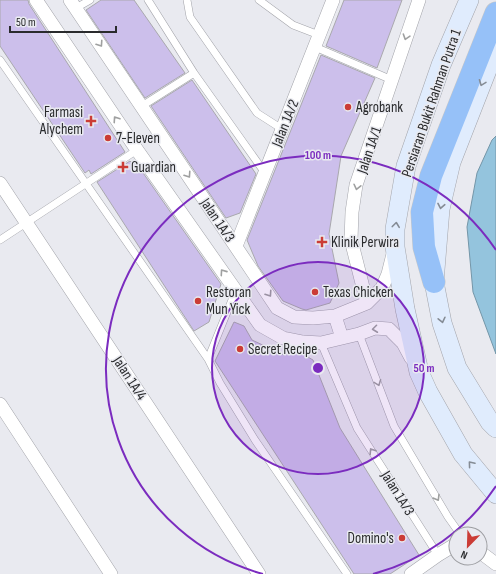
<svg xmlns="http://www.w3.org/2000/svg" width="496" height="574" font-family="'Sofia Sans Condensed',sans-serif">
<rect width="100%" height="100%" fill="#e9eaf0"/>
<path fill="#94c4dd" stroke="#7496a8" d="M 496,136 L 496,354 L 473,292 L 467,227 L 477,173 L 492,140 Z"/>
<path fill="#ccbfeb" stroke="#a9a8ad" d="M 0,0 L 28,0 L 29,4 L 125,152 L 91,174 L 89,170 L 85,173 L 0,46 Z
M 101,0 L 134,0 L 185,73 L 145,98 L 86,10 Z
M 344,0 L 402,0 L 377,68 L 326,46 Z
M 321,55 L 375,78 L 341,156 L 329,234 L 339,283 L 330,303 L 306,310 L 302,309 L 283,301 L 258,266 L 247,240 Z
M 192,80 L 256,174 L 240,213 L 226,218 L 151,106 Z
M 134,160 L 221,284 L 209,322 L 194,331 L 173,299 L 97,182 L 130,161 L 131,162 Z
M 234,322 L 244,326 L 252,340 L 284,355 L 296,350 L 313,360 L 340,428 L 419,555 L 390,574 L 354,574 L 215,361 Z"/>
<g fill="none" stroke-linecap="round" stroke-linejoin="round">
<defs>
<path id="lane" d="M 148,0 L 194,73 L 265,173
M 187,0 L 190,17 L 257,113 L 282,129
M 259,0 L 293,25 L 319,35
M 76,8 L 90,0
M 315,47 L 392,80
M 0,60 L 208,359
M 142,106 L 194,73
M 0,240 L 137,150
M 236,290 L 208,359 L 220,383 L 255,440 L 347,574
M 359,334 L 394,426 L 448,517 L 460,534
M 321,343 L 357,428 L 438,555"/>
<path id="street" d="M 36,0 L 137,150 L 260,325 L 283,338 L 303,342 L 321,343 L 359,334 L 375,328 L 389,329 L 403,343 L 411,358
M 70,0 L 277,308 L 294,317 L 313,318 L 335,316 L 367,303 L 382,288 L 388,274 L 393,254
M 0,183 L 259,574
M 236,246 L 333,0
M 367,303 L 351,240 L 352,212 L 356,185 L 419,0
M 335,316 L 342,338
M 0,404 L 111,574
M 480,552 L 496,564
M 411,574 L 438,555 L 456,544"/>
<path id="secondary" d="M 469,0 L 441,65 L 406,166 L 395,229 L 395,247 L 405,309 L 419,372 L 428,392 L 463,454 L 496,494
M 496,47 L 451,162 L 440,209 L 434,282 L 442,323 L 457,368 L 490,422 L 496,428"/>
<path id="highway" d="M 434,282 L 424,247 L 422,212 L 431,176 L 496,13"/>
</defs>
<use href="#lane" stroke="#a3a4aa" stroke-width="8"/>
<use href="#street" stroke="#a3a4aa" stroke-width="14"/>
<use href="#secondary" stroke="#a3a4aa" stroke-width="20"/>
<use href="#highway" stroke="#c8c8c8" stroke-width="23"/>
<use href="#lane" stroke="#fff" stroke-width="7"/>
<use href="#street" stroke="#fff" stroke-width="13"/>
<use href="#secondary" stroke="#e0ecfd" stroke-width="19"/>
<use href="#highway" stroke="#96c1f8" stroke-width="22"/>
</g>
<defs><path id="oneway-chevron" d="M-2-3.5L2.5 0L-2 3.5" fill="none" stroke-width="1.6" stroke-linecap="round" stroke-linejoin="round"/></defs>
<g stroke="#9fa0a0">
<use href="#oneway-chevron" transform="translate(406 37) rotate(108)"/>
<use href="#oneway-chevron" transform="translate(100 44) rotate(56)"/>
<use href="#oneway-chevron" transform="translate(116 119) rotate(-124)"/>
<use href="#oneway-chevron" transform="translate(188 175) rotate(56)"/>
<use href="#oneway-chevron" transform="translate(357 187) rotate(103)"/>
<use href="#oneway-chevron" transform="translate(223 272) rotate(-125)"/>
<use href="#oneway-chevron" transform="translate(269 294) rotate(56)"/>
<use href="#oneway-chevron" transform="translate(375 329) rotate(173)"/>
<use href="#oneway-chevron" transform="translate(378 383) rotate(69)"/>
<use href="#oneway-chevron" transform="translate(372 451) rotate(-122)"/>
<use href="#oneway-chevron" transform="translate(437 498) rotate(59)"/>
</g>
<g stroke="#858c95">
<use href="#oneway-chevron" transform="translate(482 83) rotate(111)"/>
<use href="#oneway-chevron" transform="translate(441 206) rotate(101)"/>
<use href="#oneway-chevron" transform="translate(396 225) rotate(-83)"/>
<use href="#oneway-chevron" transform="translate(442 320) rotate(77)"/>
<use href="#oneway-chevron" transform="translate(471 464) rotate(-130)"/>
</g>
<circle cx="318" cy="368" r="106" fill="#7b2cbf" fill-opacity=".12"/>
<g fill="none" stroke="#7b2cbf" stroke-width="2">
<circle cx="318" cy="368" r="106"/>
<path d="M496 486A213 213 0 0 1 373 574M263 574A213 213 0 1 1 496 250"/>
</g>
<g fill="#cb3c36" stroke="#e9eaf0" stroke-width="1.5">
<circle cx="348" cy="107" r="4"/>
<path d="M89 115h4v4h4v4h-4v4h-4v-4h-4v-4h4z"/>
<circle cx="108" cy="138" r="4"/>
<path d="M121 161h4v4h4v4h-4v4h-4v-4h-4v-4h4z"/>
<path d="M320 236h4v4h4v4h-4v4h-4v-4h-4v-4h4z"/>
<circle cx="315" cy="292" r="4"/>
<circle cx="198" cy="301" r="4"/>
<circle cx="240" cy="349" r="4"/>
<circle cx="402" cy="538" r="4"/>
</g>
<g text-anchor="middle" stroke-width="3" stroke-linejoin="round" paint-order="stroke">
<g font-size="15" fill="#2a2b2d" stroke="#e9eaf0">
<text transform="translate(431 103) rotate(-71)" y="5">Persiaran Bukit Rahman Putra 1</text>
<text transform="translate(285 123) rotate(-68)" y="5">Jalan 1A/2</text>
<text transform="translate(369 150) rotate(-71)" y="5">Jalan 1A/1</text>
<text transform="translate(218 220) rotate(56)" y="5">Jalan 1A/3</text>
<text transform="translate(130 378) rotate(57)" y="5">Jalan 1A/4</text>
<text transform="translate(398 493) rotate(58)" y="5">Jalan 1A/3</text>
</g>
<g font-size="15" fill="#2a2b2d" stroke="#e9eaf0" text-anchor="start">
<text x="356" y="112">Agrobank</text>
<text x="83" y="117" text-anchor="end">Farmasi<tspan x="83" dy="17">Alychem</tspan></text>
<text x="116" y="143">7-Eleven</text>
<text x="131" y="172">Guardian</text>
<text x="331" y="247">Klinik Perwira</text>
<text x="206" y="297">Restoran<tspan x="206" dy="17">Mun Yick</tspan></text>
<text x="323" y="297">Texas Chicken</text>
<text x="248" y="354">Secret Recipe</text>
<text x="394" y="543" text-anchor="end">Domino's</text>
</g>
</g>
<circle cx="318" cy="368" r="6" fill="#7b2cbf" stroke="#e9eaf0" stroke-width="2"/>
<g font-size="12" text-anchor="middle" font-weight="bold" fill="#7b2cbf" stroke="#e9eaf0" stroke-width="3" stroke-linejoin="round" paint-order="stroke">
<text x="318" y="159">100 m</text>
<text x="424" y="372">50 m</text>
</g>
<g transform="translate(468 546) rotate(203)"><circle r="19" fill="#e9eaf0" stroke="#9d9ea2"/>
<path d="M0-3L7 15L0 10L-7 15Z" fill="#cb3c36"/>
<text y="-6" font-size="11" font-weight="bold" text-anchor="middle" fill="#2a2b2d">N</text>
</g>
<path d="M10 26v6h106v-6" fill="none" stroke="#2a2b2d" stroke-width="2"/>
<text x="16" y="26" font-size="12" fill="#2a2b2d" stroke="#e9eaf0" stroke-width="3" paint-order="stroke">50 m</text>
</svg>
